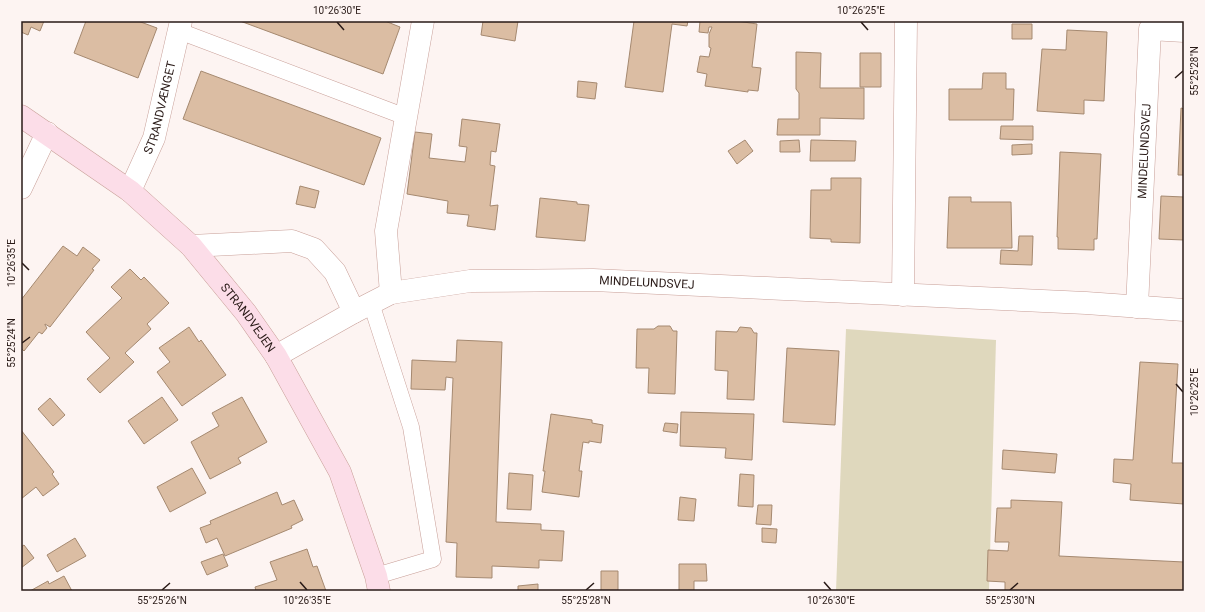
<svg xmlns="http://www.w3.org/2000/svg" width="1205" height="612" font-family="Roboto,sans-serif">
<rect width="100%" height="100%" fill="#fdf4f2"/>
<path fill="#dfd8bd" d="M 846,329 L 996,340 L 989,591 L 836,591 Z"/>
<path fill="#dbbda3" stroke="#a58970" d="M 21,21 L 44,21 L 40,31 L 31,27 L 28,35 L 21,32 Z
M 86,21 L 138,21 L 157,28 L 138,78 L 74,53 Z
M 240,21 L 385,21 L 400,27 L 383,74 Z
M 483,21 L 518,21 L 515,41 L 481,35 Z
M 634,21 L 688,21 L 687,26 L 672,24 L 663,92 L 625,87 Z
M 700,21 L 737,21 L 757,24 L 752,67 L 761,68 L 758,91 L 748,90 L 748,92 L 705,86 L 707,74 L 697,72 L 700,56 L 709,57 L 711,48 L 709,47 L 709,34 L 712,27 L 709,27 L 708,33 L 699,32 Z
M 1012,24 L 1032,24 L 1032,39 L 1012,39 Z
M 1067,30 L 1107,32 L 1104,101 L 1084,100 L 1084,114 L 1037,111 L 1042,49 L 1066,50 Z
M 796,52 L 821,53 L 820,88 L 864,88 L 864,119 L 820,118 L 820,135 L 777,135 L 778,119 L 799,119 L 799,93 L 796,89 Z
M 860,53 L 881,53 L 881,87 L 860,87 Z
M 201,71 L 381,138 L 364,185 L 183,119 Z
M 983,73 L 1006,73 L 1006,89 L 1014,89 L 1013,120 L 949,120 L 949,89 L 982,89 Z
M 578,81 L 597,83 L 595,99 L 577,97 Z
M 1181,108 L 1184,109 L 1184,175 L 1178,175 Z
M 462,119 L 500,124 L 496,152 L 491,151 L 490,165 L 495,166 L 490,206 L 498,205 L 495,230 L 467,226 L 469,215 L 447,213 L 448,201 L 407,194 L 415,132 L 432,134 L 429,158 L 465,162 L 467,147 L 459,146 Z
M 1001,126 L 1033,126 L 1033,140 L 1000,139 Z
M 745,140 L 753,151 L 737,164 L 728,151 Z
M 799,140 L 800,152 L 780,152 L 780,141 Z
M 811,140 L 856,141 L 855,161 L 810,161 Z
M 1032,144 L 1032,154 L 1012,155 L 1012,145 Z
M 1060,152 L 1101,154 L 1097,239 L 1094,239 L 1094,250 L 1058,249 L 1058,237 L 1057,237 Z
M 831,178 L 861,178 L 860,243 L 831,242 L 831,239 L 810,238 L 811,190 L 831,190 Z
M 300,186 L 319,191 L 315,208 L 296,204 Z
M 1161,196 L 1184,197 L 1184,240 L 1159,239 Z
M 949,197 L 971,197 L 971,202 L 1011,202 L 1012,248 L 947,248 Z
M 540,198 L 577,202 L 577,204 L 589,205 L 585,241 L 536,237 Z
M 1019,236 L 1033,236 L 1032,265 L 1000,264 L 1001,250 L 1018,251 Z
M 63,246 L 77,256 L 83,247 L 100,260 L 92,269 L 94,270 L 50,327 L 45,324 L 45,325 L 47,328 L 42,334 L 39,332 L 24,351 L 21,348 L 21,314 L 22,313 L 21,312 L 21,300 Z
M 130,269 L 141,280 L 144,277 L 169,303 L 147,324 L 151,329 L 125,353 L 134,362 L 100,393 L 87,379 L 110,358 L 86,332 L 122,298 L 111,287 Z
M 658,326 L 670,326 L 673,331 L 677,331 L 675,394 L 648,393 L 649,368 L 636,368 L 637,329 L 654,329 Z
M 189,327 L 199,342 L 201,340 L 226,375 L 182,406 L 157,372 L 170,362 L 159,348 Z
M 740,327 L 751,328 L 754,333 L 757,333 L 754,400 L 727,399 L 728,371 L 715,370 L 716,331 L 737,332 Z
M 457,340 L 502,342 L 496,522 L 541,524 L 541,530 L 564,531 L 562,561 L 539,560 L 539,568 L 492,566 L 492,578 L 456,577 L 457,543 L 446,542 L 453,378 L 446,377 L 445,390 L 411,389 L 412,360 L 456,362 Z
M 787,348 L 839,351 L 835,425 L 783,422 Z
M 1140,362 L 1178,364 L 1172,463 L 1184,463 L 1184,504 L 1130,500 L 1131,484 L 1113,482 L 1114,459 L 1133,460 Z
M 162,397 L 178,420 L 144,444 L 128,421 Z
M 242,397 L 267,442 L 238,458 L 241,463 L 210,479 L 191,442 L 219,426 L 212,413 Z
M 50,398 L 65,415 L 53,426 L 38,409 Z
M 681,412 L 754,414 L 752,460 L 725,458 L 726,448 L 680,446 Z
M 551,414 L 592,420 L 592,423 L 603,425 L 601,443 L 589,441 L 589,443 L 583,442 L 579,471 L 582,471 L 579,497 L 542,492 L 545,471 L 543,471 Z
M 665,423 L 678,424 L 677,433 L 663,431 Z
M 21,430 L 54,472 L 52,474 L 59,484 L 43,496 L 36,487 L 21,499 Z
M 1003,450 L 1057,454 L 1055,473 L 1002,469 Z
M 192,468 L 206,493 L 170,512 L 157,487 Z
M 509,473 L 533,475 L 531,510 L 507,509 Z
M 740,474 L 754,475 L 753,507 L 738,506 Z
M 277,492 L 282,505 L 294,500 L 303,520 L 291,526 L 292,528 L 225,556 L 217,538 L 206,543 L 200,528 L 211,524 L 210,521 Z
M 680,497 L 696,499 L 694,521 L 678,520 Z
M 1011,500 L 1062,502 L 1059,556 L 1184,562 L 1184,591 L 1005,591 L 1005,582 L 987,581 L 988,550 L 1008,551 L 1009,542 L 995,542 L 997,508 L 1011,508 Z
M 758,505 L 772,505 L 771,525 L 756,524 Z
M 762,528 L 777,529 L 776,543 L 762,542 Z
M 75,538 L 86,556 L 57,572 L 47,555 Z
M 24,545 L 34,558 L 21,568 L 21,547 Z
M 307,549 L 313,567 L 317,566 L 326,591 L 256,591 L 255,587 L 277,580 L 270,562 Z
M 223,554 L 228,566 L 207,575 L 201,562 Z
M 679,564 L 706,564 L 707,581 L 694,581 L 694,591 L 679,591 Z
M 601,571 L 618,571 L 618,591 L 601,591 Z
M 64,576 L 72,591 L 30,591 L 48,581 L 49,584 Z
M 538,584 L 538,591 L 518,591 L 518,586 Z"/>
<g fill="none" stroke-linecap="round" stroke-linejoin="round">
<defs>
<path id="lane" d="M 179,31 L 406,117
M 371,303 L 411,427 L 433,559 L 376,576"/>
<g id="street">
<path d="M 21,188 L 47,133"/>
<path id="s1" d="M 130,191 L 154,138 L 181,21"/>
<path d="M 191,246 L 292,241 L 314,249 L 335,272 L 354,312"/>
<path d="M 391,293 L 386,231 L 423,21"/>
<path d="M 903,295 L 906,21"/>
<path id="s2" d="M 1137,307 L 1150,29 L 1184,31"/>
<path id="s3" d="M 276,356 L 354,312 L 391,293 L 470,281 L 593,280 L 1086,303 L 1184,310"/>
</g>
<g id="secondary">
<path id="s4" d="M 21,116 L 130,191 L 191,246 L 246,313 L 276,356 L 340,472 L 376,576 L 379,591"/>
</g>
</defs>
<use href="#lane" stroke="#c89f98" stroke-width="17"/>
<use href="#street" stroke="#c89f98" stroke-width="23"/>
<use href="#secondary" stroke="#c89f98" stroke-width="23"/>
<use href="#lane" stroke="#fff" stroke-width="16"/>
<use href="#street" stroke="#fff" stroke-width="22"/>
<use href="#secondary" stroke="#fcdde8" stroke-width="22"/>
</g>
<path fill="none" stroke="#291a17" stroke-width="1.5" d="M 337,22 L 344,30M 861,22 L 868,30M 1175,78 L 1183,71M 22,263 L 29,270M 22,343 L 30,337M 1176,384 L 1183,392M 300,582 L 307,590M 824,582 L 831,590M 162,590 L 170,583M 586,590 L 594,583M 1010,590 L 1018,583"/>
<g text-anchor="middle" stroke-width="3" stroke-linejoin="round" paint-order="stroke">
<g font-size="12" fill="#291a17" stroke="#fdf4f2">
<text dy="4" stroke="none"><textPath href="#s1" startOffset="89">STRANDVÆNGET</textPath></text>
<text dy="4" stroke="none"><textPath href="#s2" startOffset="156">MINDELUNDSVEJ</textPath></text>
<text dy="4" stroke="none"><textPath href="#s3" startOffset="388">MINDELUNDSVEJ</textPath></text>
<text dy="4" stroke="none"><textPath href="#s4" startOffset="306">STRANDVEJEN</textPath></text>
</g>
</g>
<rect width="1205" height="612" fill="none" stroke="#fdf4f2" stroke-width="44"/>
<rect x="22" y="22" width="1161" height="568" fill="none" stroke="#291a17" stroke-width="1.5"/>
<g font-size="10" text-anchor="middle" fill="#291a17">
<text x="337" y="14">10°26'30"E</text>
<text x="861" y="14">10°26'25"E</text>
<text transform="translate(1194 71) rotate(-90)" y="4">55°25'28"N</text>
<text transform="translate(11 263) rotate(-90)" y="4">10°26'35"E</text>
<text transform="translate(11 343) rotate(-90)" y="4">55°25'24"N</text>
<text transform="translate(1194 392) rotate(-90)" y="4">10°26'25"E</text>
<text x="162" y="604">55°25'26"N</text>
<text x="307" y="604">10°26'35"E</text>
<text x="586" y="604">55°25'28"N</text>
<text x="831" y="604">10°26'30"E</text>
<text x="1010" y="604">55°25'30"N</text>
</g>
</svg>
